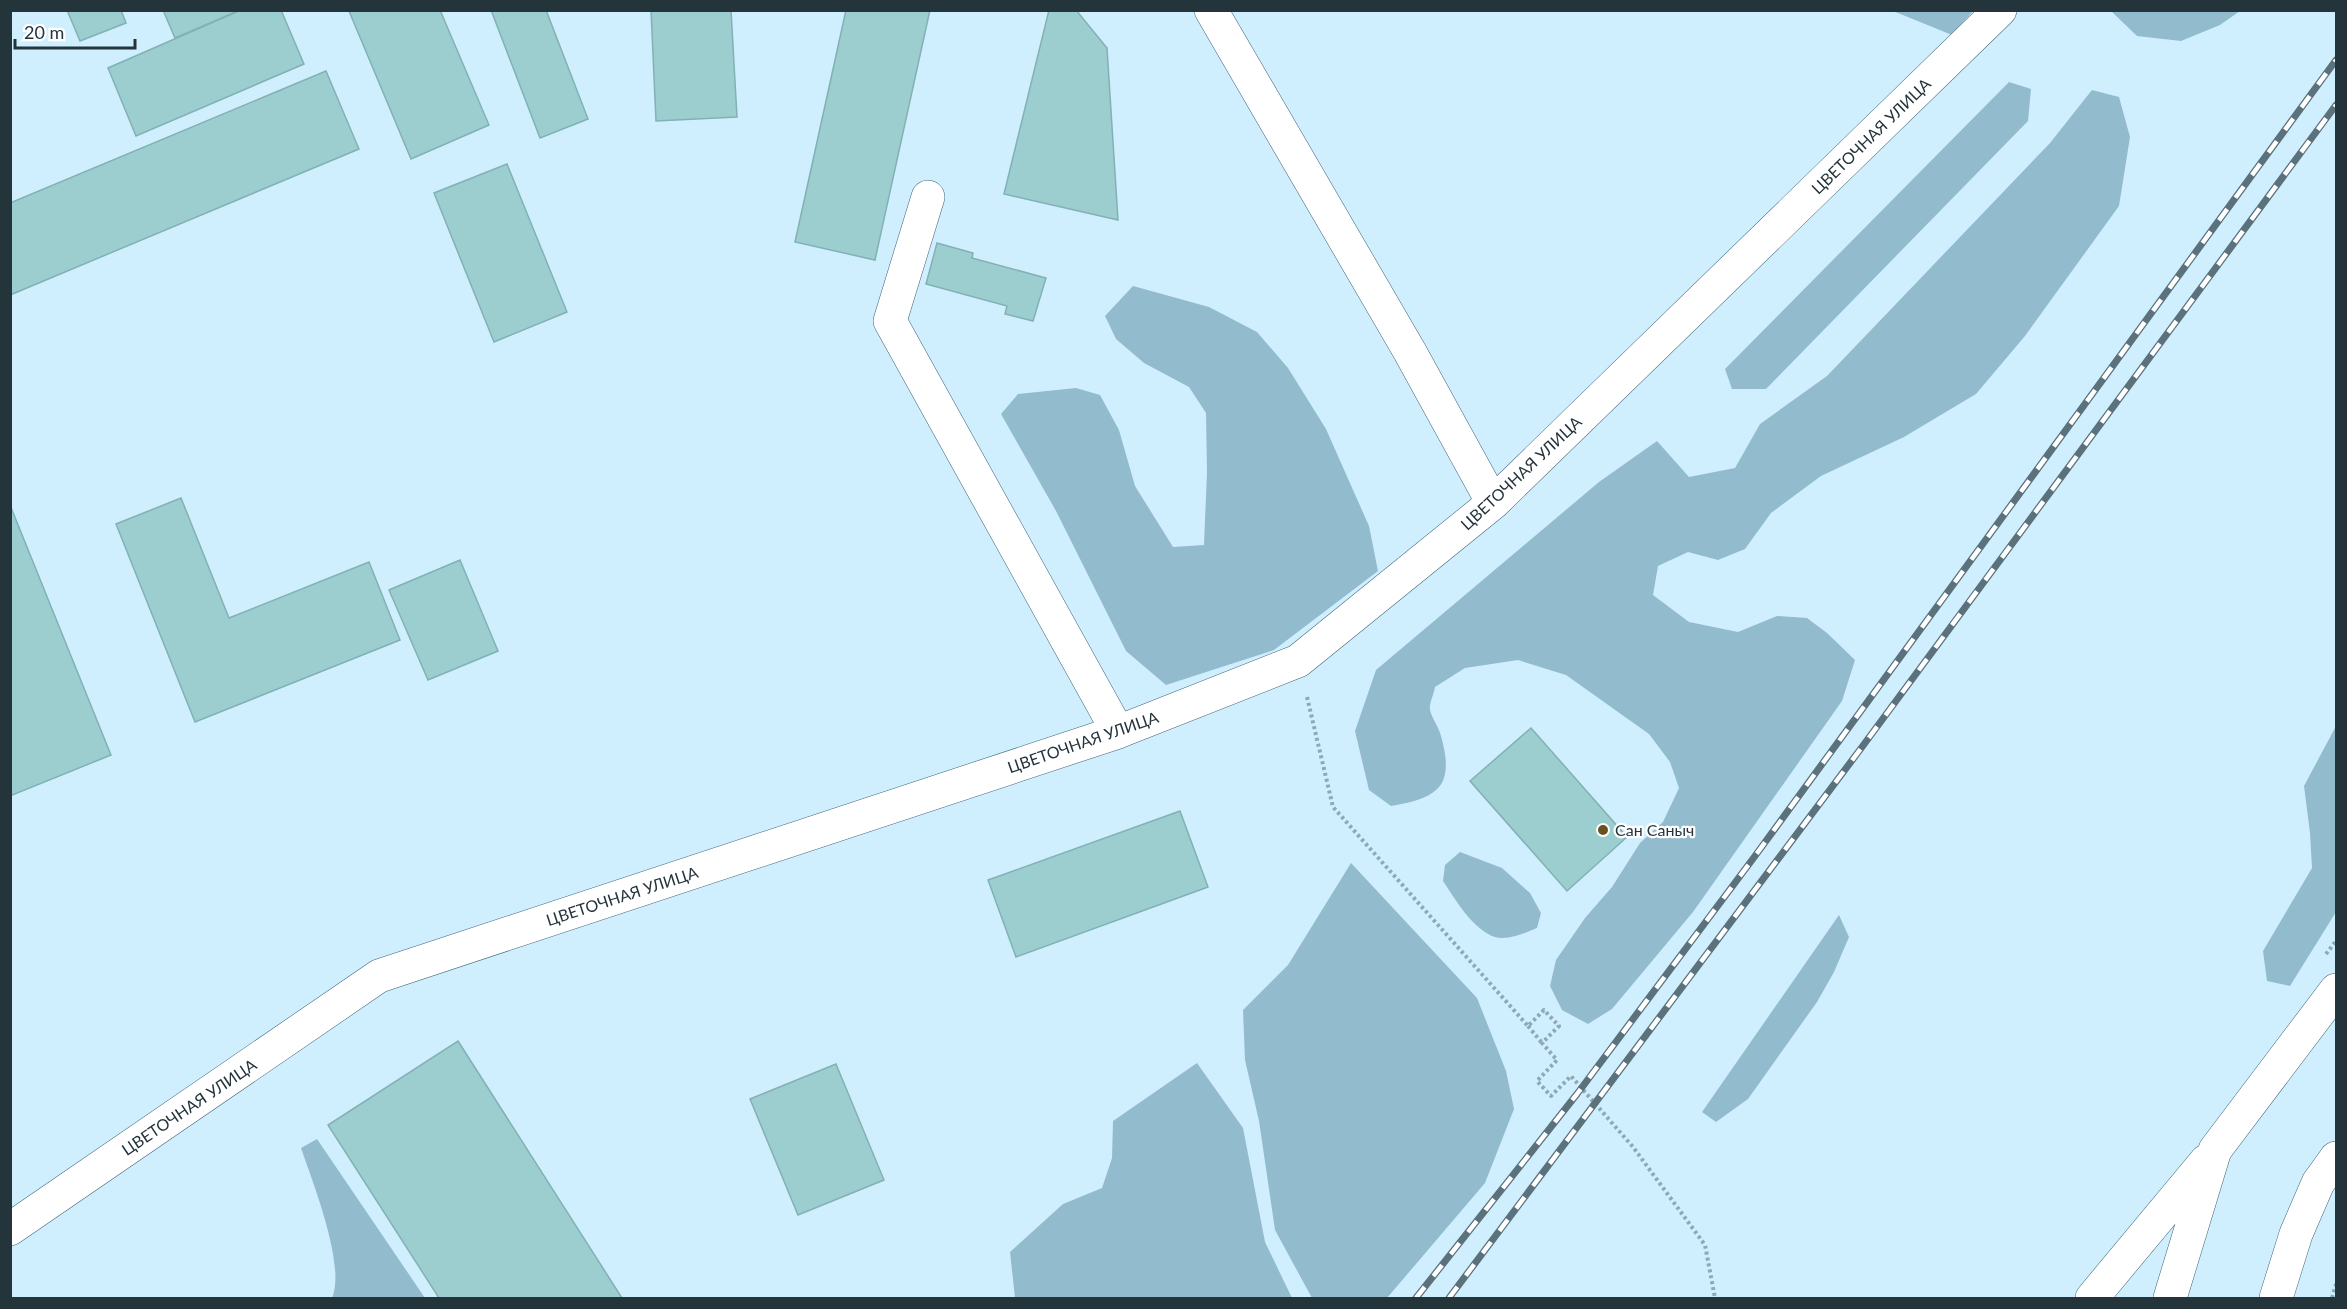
<svg xmlns="http://www.w3.org/2000/svg" width="2347" height="1309" font-family="Lato,sans-serif">
<rect width="100%" height="100%" fill="#cfefff"/>
<path fill="#93bbce" d="M 1893,11 L 1973,11 L 1952,35 Z
M 2111,11 L 2240,11 L 2220,25 L 2181,41 L 2137,36 Z
M 2009,82 L 2031,89 L 2028,121 L 1766,389 L 1732,389 L 1725,369 Z
M 2092,90 L 2119,97 L 2130,137 L 2119,206 L 2025,336 L 1976,394 L 1904,437 L 1821,476 L 1771,513 L 1745,549 L 1718,560 L 1688,552 L 1658,566 L 1653,595 L 1689,622 L 1738,632 L 1777,616 L 1807,618 L 1827,633 L 1855,660 L 1842,701 L 1693,912 L 1612,1009 L 1588,1024 L 1562,1010 L 1550,986 L 1556,960 L 1585,918 L 1612,887 L 1640,843 L 1663,822 L 1679,788 L 1670,762 L 1649,734 L 1566,675 L 1518,660 L 1465,668 L 1435,687 C 1434,694 1429,703 1430,710 C 1432,719 1439,727 1441,736 C 1455,786 1439,798 1391,806 L 1369,790 L 1355,731 L 1376,670 L 1599,482 L 1657,441 L 1689,477 L 1735,468 L 1760,424 L 1827,376 L 2050,143 Z
M 1133,286 L 1209,307 L 1257,332 L 1288,368 L 1326,429 L 1369,526 L 1378,571 L 1274,650 L 1166,685 L 1126,651 L 1056,511 L 1001,414 L 1018,394 L 1076,388 L 1100,395 L 1119,430 L 1135,486 L 1173,547 L 1204,545 L 1207,472 L 1206,413 L 1189,387 L 1144,363 L 1116,339 L 1105,316 Z
M 2336,726 L 2336,912 L 2290,986 L 2267,981 L 2263,951 L 2312,868 L 2310,833 L 2304,786 Z
M 1460,852 L 1502,868 L 1530,893 L 1541,913 L 1537,928 C 1525,933 1508,941 1495,937 C 1473,930 1455,899 1443,881 L 1445,865 Z
M 1351,863 L 1477,998 L 1506,1071 L 1514,1109 L 1485,1183 L 1387,1298 L 1312,1298 L 1275,1230 L 1259,1121 L 1245,1060 L 1243,1010 L 1288,965 Z
M 1839,915 L 1849,937 L 1834,972 L 1817,1002 L 1748,1099 L 1716,1122 L 1702,1112 Z
M 1197,1063 L 1243,1128 L 1265,1242 L 1292,1298 L 1008,1298 L 1015,1298 L 1010,1252 L 1063,1204 L 1102,1188 L 1112,1158 L 1113,1121 Z
M 317,1139 L 425,1298 L 332,1298 C 346,1266 313,1183 301,1148 Z"/>
<path fill="#9ccdcf" stroke="#82b1b4" stroke-width="1.5" d="M 67,10 L 121,10 L 126,23 L 80,41 Z
M 163,10 L 240,10 L 175,38 Z
M 241,10 L 281,10 L 304,64 L 136,136 L 108,68 Z
M 440,10 L 489,125 L 411,159 L 349,11 Z
M 491,10 L 546,10 L 588,119 L 540,138 Z
M 651,10 L 731,10 L 737,117 L 656,121 Z
M 846,10 L 930,10 L 875,260 L 795,242 Z
M 1049,10 L 1076,10 L 1107,48 L 1118,220 L 1004,194 Z
M 326,71 L 359,149 L 10,295 L 10,203 Z
M 507,164 L 567,312 L 494,342 L 434,193 Z
M 937,243 L 973,253 L 972,258 L 1046,278 L 1033,321 L 1005,314 L 1007,306 L 926,284 Z
M 181,498 L 229,618 L 369,562 L 400,640 L 195,722 L 116,524 Z
M 10,505 L 111,755 L 10,796 Z
M 460,560 L 498,651 L 428,680 L 389,590 Z
M 1531,728 L 1627,837 L 1567,891 L 1470,781 Z
M 1180,811 L 1208,887 L 1016,957 L 988,880 Z
M 458,1041 L 622,1298 L 439,1298 L 328,1125 Z
M 836,1064 L 884,1180 L 798,1215 L 750,1099 Z"/>
<g fill="none" stroke-linecap="round" stroke-linejoin="round">
<defs>
<path id="minor" d="M 1211,10 L 1410,352 L 1493,503
M 928,197 L 890,321 L 1118,732
M 10,1229 L 379,976 L 1118,732 L 1298,661 L 1493,503 L 2000,10"/>
<path id="major" d="M 2092,1298 L 2206,1161
M 2170,1298 L 2215,1150 L 2336,990
M 2276,1298 L 2296,1234 L 2318,1183 L 2336,1158"/>
</defs>
<use href="#minor" stroke="#406475" stroke-width="34"/>
<use href="#major" stroke="#406475" stroke-width="34"/>
<path stroke="#8ea8b4" stroke-width="4" stroke-dasharray="3 3" stroke-linecap="butt" d="M 1307,697 L 1333,807 L 1528,1026 L 1544,1010 L 1559,1026 L 1542,1043 L 1557,1060 L 1537,1081 L 1551,1096 L 1571,1076 L 1633,1147 L 1705,1245 L 1715,1298
M 2326,954 L 2336,941
M 1528,1026 L 1542,1043
M 2332,1298 L 2336,1284"/>
<use href="#minor" stroke="#fff" stroke-width="33"/>
<use href="#major" stroke="#fff" stroke-width="33"/>
<defs>
<path id="rail" d="M 1416,1298 L 1577,1094 L 1755,856 L 2336,60
M 1449,1298 L 1862,747 L 2336,105"/>
</defs>
<use href="#rail" stroke="#5b717b" stroke-width="7"/>
<use href="#rail" stroke="#fff" stroke-width="4.5" stroke-dasharray="14" stroke-linecap="butt"/>
</g>
<circle fill="#675221" stroke="#fff" stroke-width="2" cx="1603" cy="830" r="6"/>
<g text-anchor="middle" stroke-width="4.5" stroke-linejoin="round" paint-order="stroke">
<g font-size="16" fill="#24343b" stroke="#fff">
<text transform="translate(1871 136) rotate(-44)" y="6">ЦВЕТОЧНАЯ УЛИЦА</text>
<text transform="translate(1521 473) rotate(-43)" y="6">ЦВЕТОЧНАЯ УЛИЦА</text>
<text transform="translate(1083 742) rotate(-19)" y="6">ЦВЕТОЧНАЯ УЛИЦА</text>
<text transform="translate(622 896) rotate(-18)" y="6">ЦВЕТОЧНАЯ УЛИЦА</text>
<text transform="translate(189 1107) rotate(-34)" y="6">ЦВЕТОЧНАЯ УЛИЦА</text>
</g>
<g font-size="16" fill="#24343b" stroke="#fff" text-anchor="start">
<text x="1615" y="836">Сан Саныч</text>
</g>
</g>
<rect width="2347" height="1309" fill="none" stroke="#24343b" stroke-width="24"/>
<path d="M15 39v9h120v-9" fill="none" stroke="#24343b" stroke-width="3"/>
<text x="24" y="39" font-size="18" fill="#24343b" stroke="#ffffff" stroke-width="4.5" paint-order="stroke">20 m</text>
</svg>
